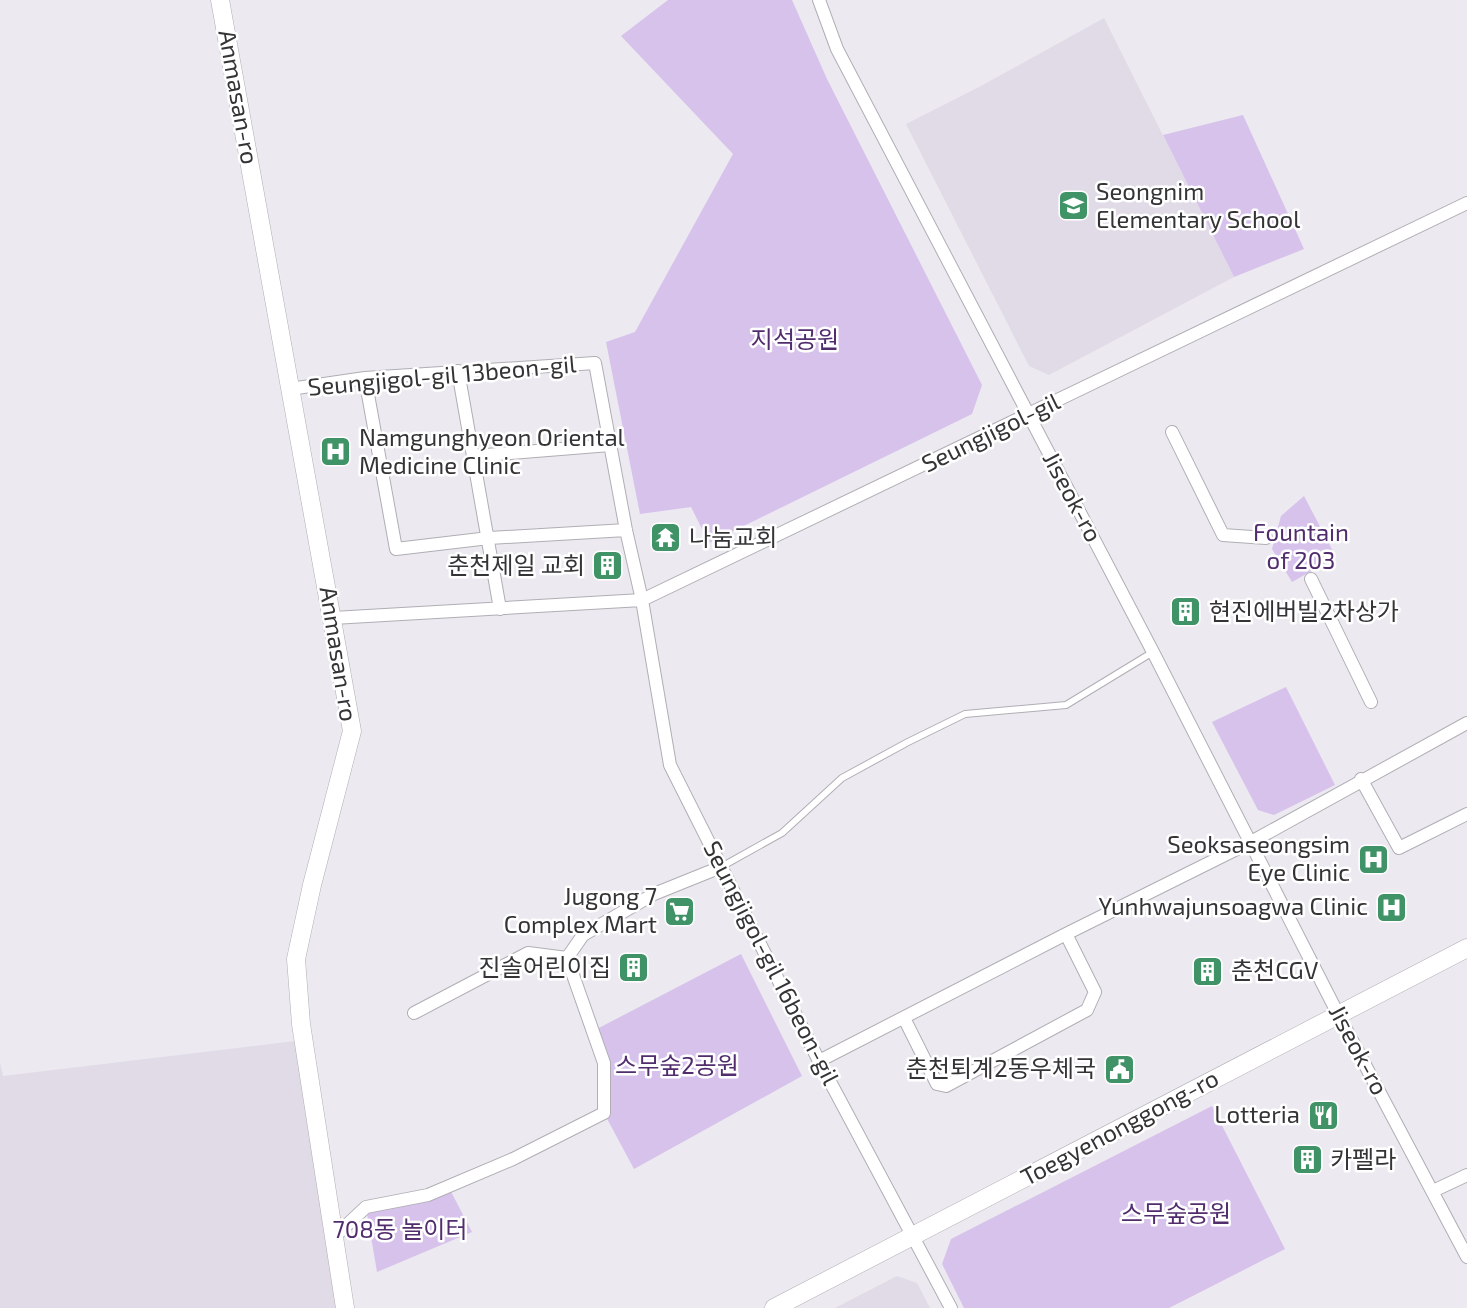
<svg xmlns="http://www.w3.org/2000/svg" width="1467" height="1308" font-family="'Exo 2','Noto Sans KR',sans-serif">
<rect width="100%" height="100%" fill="#ece9f0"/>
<path fill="#e1dbe8" d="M 1104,18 L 1234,277 L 1049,375 L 1029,366 L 906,124 L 981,86 Z
M 303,1040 L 345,1308 L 0,1308 L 0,1062 L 3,1076 Z
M 897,1276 L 917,1283 L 930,1308 L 835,1308 Z"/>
<path fill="#d6c2eb" d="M 668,0 L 792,0 L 827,79 L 982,385 L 972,414 L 709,543 L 691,507 L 640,514 L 606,342 L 635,332 L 733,154 L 621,36 Z
M 1243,115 L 1304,249 L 1234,277 L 1163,135 Z
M 1304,496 L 1336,557 L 1292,582 L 1272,549 L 1281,516 Z
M 1286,687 L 1335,785 L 1274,815 L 1258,810 L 1212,722 Z
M 741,954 L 802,1076 L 634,1169 L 604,1113 L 604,1063 L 593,1031 Z
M 1212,1106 L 1285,1249 L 1169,1308 L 964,1308 L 942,1264 L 951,1239 Z
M 448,1186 L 472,1232 L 377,1272 L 366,1207 Z"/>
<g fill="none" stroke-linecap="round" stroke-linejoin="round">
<defs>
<path id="lane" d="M 721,867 L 782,833 L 842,778 L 908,742 L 965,714 L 1066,705 L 1153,652"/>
<path id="street" d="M 819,0 L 837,49 L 1153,652 L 1338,1014 L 1467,1257
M 458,371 L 500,609
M 365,378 L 396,549 L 489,538 L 626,530
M 290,389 L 365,378 L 595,363 L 626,530 L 642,600 L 670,765 L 819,1061 L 951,1308
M 1172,432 L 1223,535 L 1266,538
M 474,456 L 610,445
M 1311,579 L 1371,702
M 333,618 L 642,600 L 1467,203
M 1361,779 L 1399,848 L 1467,814
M 414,1013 L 528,953 L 567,958 L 583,935 L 654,894 L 721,867
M 904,1018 L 937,1084 L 946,1086 L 1087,1010 L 1095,992 L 1066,934
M 819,1061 L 1066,934 L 1251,842 L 1467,723
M 1433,1191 L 1467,1175
M 334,1237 L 366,1207 L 428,1195 L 513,1159 L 604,1113 L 604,1063 L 567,958"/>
<path id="secondary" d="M 220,0 L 352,731 L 312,885 L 296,959 L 301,1024 L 345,1308
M 774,1308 L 1467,948"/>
</defs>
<use href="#lane" stroke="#b0aeb4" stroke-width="8"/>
<use href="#street" stroke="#b0aeb4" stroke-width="14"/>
<use href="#secondary" stroke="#b0aeb4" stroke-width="19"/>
<use href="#lane" stroke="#fff" stroke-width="6"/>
<use href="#street" stroke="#fff" stroke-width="12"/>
<use href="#secondary" stroke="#fff" stroke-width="18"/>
</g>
<defs>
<symbol id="school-square" viewBox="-11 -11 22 22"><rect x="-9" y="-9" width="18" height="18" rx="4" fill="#3f9366" stroke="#fff"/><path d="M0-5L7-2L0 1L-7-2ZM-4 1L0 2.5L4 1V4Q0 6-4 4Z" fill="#fff"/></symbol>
<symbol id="hospital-square" viewBox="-11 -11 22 22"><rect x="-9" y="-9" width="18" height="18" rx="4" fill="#3f9366" stroke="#fff"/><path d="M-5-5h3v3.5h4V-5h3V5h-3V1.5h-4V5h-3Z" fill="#fff"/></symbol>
<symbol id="temple-square" viewBox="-11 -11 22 22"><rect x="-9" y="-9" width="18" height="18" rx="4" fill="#3f9366" stroke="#fff"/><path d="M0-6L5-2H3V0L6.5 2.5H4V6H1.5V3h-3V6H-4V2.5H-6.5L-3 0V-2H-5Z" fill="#fff"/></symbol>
<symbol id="building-square" viewBox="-11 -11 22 22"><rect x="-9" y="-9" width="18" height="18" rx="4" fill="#3f9366" stroke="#fff"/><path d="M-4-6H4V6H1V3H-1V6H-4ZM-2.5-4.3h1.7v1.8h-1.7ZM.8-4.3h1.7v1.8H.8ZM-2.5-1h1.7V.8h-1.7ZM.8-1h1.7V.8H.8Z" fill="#fff"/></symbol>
<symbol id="supermarket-square" viewBox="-11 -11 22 22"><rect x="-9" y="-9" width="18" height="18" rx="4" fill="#3f9366" stroke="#fff"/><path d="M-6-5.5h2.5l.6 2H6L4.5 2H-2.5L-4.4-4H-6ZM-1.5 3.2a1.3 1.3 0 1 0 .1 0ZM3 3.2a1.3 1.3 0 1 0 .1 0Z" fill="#fff"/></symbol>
<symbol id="civic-square" viewBox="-11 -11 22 22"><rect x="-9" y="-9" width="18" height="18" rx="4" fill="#3f9366" stroke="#fff"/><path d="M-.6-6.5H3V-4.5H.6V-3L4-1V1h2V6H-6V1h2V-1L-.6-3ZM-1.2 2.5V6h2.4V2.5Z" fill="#fff"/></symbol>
<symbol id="restaurant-square" viewBox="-11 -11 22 22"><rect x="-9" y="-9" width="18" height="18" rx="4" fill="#3f9366" stroke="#fff"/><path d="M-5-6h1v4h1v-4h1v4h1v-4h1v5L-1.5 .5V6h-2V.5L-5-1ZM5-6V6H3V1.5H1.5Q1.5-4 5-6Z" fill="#fff"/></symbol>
</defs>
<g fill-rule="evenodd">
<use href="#school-square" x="1056" y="188" width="35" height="35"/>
<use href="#hospital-square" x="318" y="434" width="35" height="35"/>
<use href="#temple-square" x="648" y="520" width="35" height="35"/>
<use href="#building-square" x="590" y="548" width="35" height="35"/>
<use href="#building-square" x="1168" y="594" width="35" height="35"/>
<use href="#hospital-square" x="1356" y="842" width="35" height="35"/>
<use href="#hospital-square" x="1374" y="890" width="35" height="35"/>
<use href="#supermarket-square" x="662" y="894" width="35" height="35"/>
<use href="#building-square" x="616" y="950" width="35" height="35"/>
<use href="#building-square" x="1190" y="954" width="35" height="35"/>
<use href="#civic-square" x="1102" y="1052" width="35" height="35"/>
<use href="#restaurant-square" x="1306" y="1098" width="35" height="35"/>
<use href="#building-square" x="1290" y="1142" width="35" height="35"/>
</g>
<g text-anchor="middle" stroke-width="5" stroke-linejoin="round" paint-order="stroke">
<g font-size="24" fill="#343335" stroke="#fff">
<text transform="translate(238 97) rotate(80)" y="8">Anmasan-ro</text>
<text transform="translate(442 376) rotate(-5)" y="8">Seungjigol-gil 13beon-gil</text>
<text transform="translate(991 433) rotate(-26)" y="8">Seungjigol-gil</text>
<text transform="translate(1072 497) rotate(62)" y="8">Jiseok-ro</text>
<text transform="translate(338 654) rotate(81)" y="8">Anmasan-ro</text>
<text transform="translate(771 963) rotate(63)" y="8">Seungjigol-gil 16beon-gil</text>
<text transform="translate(1358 1050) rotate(62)" y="8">Jiseok-ro</text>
<text transform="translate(1120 1128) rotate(-28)" y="8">Toegyenonggong-ro</text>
</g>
<g font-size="24" fill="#343335" stroke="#fff" text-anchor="end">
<text x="1096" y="200" text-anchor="start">Seongnim<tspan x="1096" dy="28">Elementary School</tspan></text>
<text x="359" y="446" text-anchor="start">Namgunghyeon Oriental<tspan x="359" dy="28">Medicine Clinic</tspan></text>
<text x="689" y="546" text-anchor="start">나눔교회</text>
<text x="585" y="574">춘천제일 교회</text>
<text x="1209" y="620" text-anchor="start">현진에버빌2차상가</text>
<text x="1350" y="853">Seoksaseongsim<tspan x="1350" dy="28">Eye Clinic</tspan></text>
<text x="657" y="905">Jugong 7<tspan x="657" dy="28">Complex Mart</tspan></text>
<text x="1368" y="915">Yunhwajunsoagwa Clinic</text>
<text x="611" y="976">진솔어린이집</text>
<text x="1231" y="979" text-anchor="start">춘천CGV</text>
<text x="1096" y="1077">춘천퇴계2동우체국</text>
<text x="1300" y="1123">Lotteria</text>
<text x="1330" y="1168" text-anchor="start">카펠라</text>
</g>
<g font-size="24" fill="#512d6e" stroke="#fff">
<text x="795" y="348">지석공원</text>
<text x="1301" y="541">Fountain<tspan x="1301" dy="28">of 203</tspan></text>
<text x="677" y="1074">스무숲2공원</text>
<text x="1176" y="1222">스무숲공원</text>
<text x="400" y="1238">708동 놀이터</text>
</g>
</g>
</svg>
